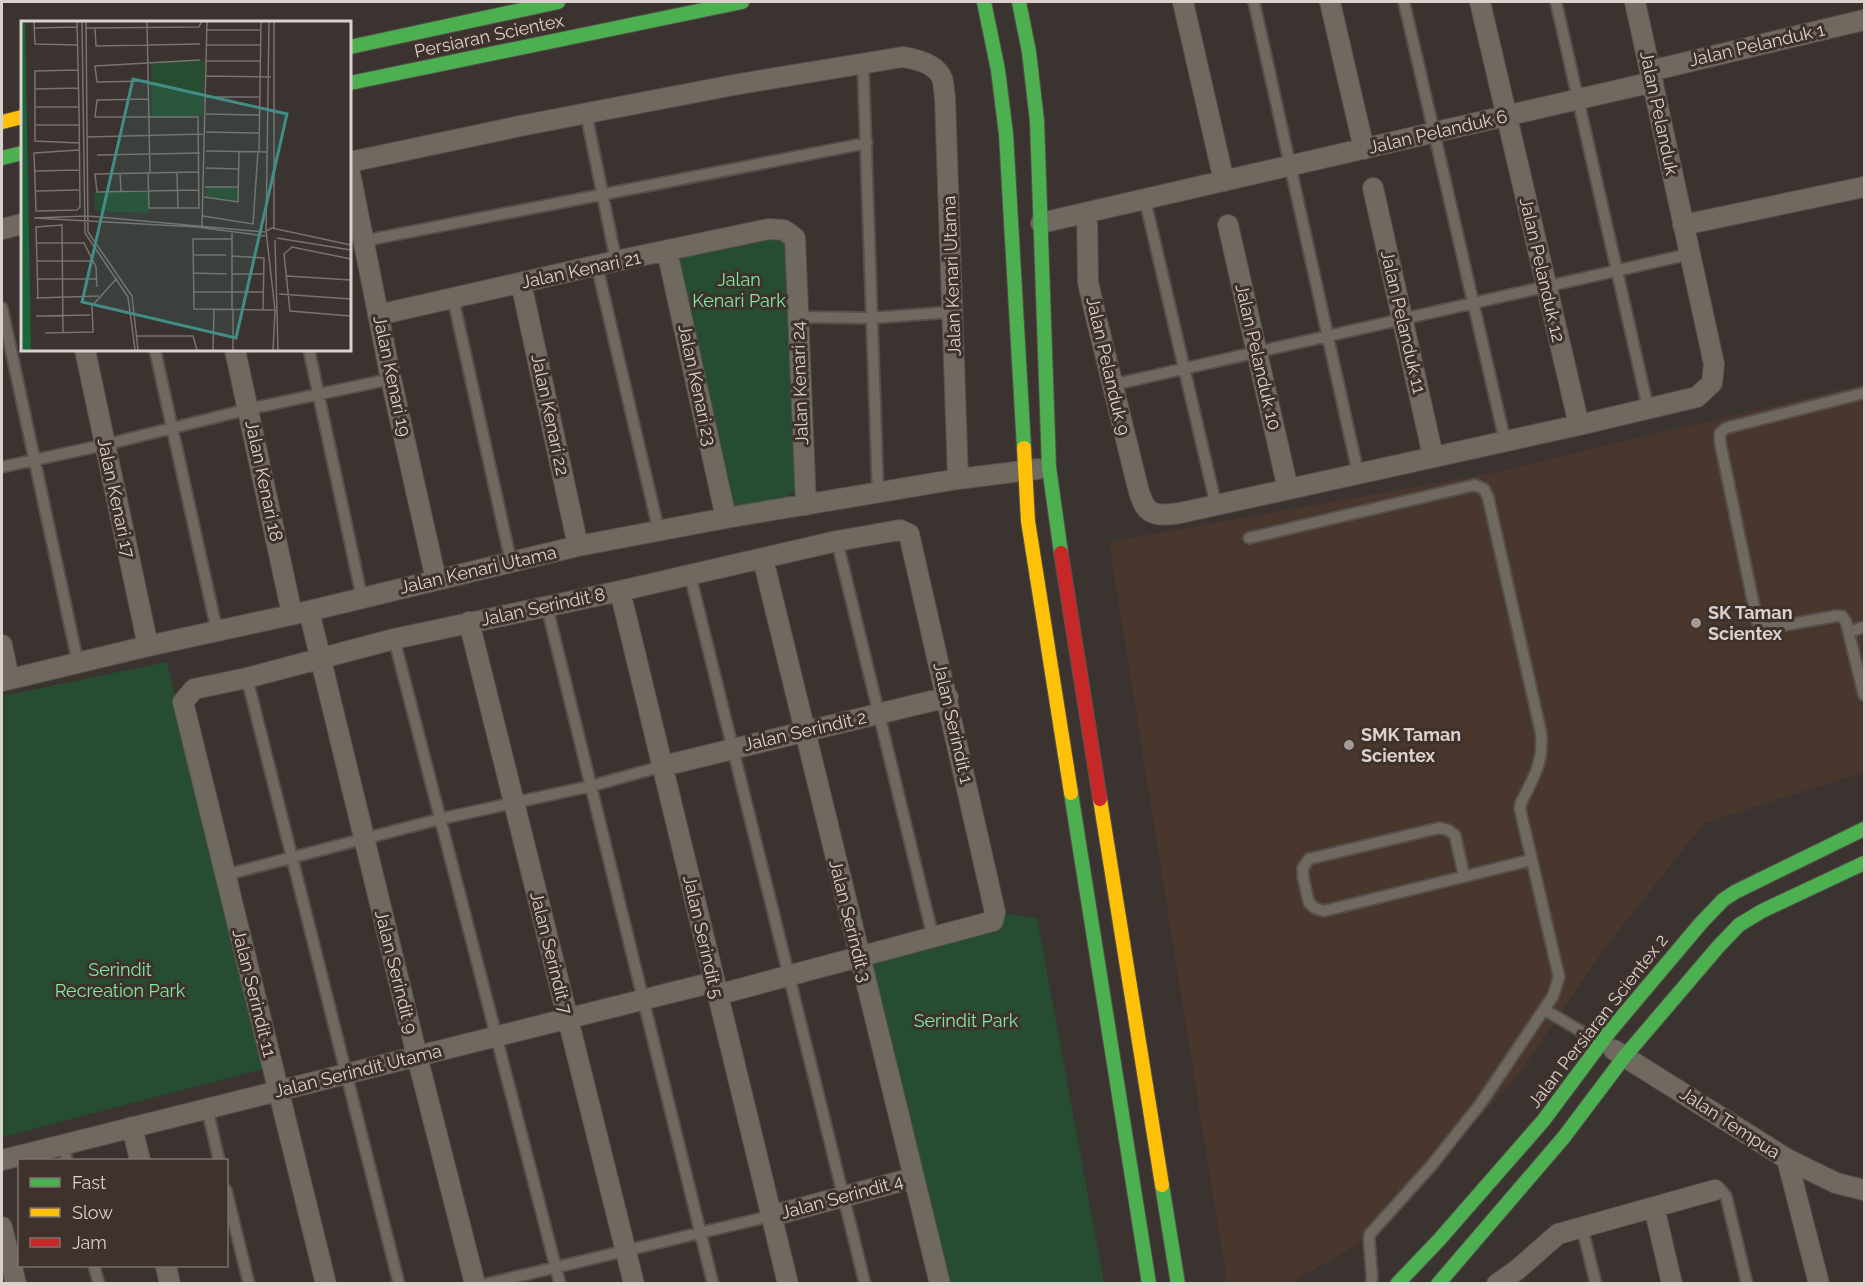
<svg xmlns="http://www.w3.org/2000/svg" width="1866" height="1285" font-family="Raleway,sans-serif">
<rect width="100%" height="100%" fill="#3a3330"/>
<path fill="#49372e" d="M 1864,384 L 1864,772 L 1704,823 L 1605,948 L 1517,1077 L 1357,1245 L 1290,1283 L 1227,1283 L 1109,542 L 1492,473 Z"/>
<path fill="#264d32" d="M 784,230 L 792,271 L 795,422 L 791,431 C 805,455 800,467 794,492 L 771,506 L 732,507 L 680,264 L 681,248 Z
M 167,662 L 263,1069 L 2,1137 L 2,696 Z
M 995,912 L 1037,918 L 1104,1283 L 940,1283 L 859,956 Z"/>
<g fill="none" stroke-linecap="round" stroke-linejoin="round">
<defs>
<path id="lane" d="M 1254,2 L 1358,473
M 1404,2 L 1505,441
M 1556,2 L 1648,408
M 863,64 L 878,493
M 586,113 L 616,261
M 1145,200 L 1216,505
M 363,241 L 867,143
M 597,266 L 659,532
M 453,298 L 511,562
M 2,308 L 78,663
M 797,317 L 871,318 L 952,312
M 155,350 L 217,631
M 309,350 L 362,598
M 1112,385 L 1690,254
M 1864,393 L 1726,428 L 1720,433 L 1720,442 L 1757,621 L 1762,627 L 1769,628 L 1836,616 L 1842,616 L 1846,622 L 1864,695
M 2,467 L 104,445 L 249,409 L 391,379
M 1249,538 L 1475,485 L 1484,489 L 1488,497 L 1541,733 C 1544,763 1534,776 1521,803 L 1520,809 L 1559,977 L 1553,996 L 1481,1103 L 1431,1166 L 1370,1234 L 1369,1239 L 1372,1277 L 1371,1284
M 837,541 L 933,937
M 690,575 L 865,1284
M 547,607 L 713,1284
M 1849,632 L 1864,627
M 394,639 L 560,1284
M 247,678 L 399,1284
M 225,875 L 440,819 L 591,786 L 663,766
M 1464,876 L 1455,835 L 1448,830 L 1439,828 L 1309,859 L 1303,868 L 1303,877 L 1309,903 L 1315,908 L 1324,911 L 1531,860
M 1545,1010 L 1599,1042
M 207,1108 L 219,1160
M 63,1144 L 67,1160
M 226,1190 L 249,1284
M 1715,1190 L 1722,1191 L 1726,1196 L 1747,1284
M 1582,1227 L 1596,1284
M 94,1266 L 99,1284
M 486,1284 L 771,1216"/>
<path id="street" d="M 1183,2 L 1224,181
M 1330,2 L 1364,149
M 1480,2 L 1579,425
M 1650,71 L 1864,20
M 350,162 L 525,125 L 739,84 L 903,57 C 916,59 936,64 942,78 C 944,84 944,92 945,98 L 958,479
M 350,173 L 391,379 L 436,580
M 1373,188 L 1433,456
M 1087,214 L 1088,282 L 1094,309 L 1138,488 C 1145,515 1153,517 1180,513 L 1579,425 L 1697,397 L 1712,383 L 1714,364 L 1635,2
M 1041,223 L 1653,82
M 1228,225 L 1288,489
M 1683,225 L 1864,187
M 2,229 L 22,224
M 667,251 L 726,518
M 521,283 L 578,546
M 378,315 L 616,261 L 769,229 L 784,230 L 795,238 L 806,505
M 85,350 L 148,646
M 235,350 L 292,614
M 763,559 L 940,1284
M 620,591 L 788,1284
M 309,611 L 417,1056 L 475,1284
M 469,622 L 634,1284
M 2,645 L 9,679
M 2,681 L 148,646 L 309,611 L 578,546 L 726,518 L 958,479 L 1038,469
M 663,766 L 948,697
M 1614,1050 L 1787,1159 L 1836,1183 L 1864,1190
M 132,1127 L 140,1160
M 1787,1159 L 1819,1284
M 2,1160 L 714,982
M 1654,1207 L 1672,1284
M 771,1216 L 913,1178
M 2,1227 L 16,1284
M 166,1266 L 170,1284
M 326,1284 L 183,702 L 194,689 L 247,678 L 394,639 L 620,591 L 837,541 L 900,530 L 909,534 L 995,912 L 993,921 L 717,995
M 1497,1284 L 1517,1270 L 1558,1234 L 1715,1190"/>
<path id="fast" d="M 984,2 L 998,70 L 1006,134 L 1024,448
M 1019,2 L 1029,52 L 1037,121 L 1049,467 L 1061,553
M 350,47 L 558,2
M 350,83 L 742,2
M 2,158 L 22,153
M 1071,793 L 1149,1284
M 1162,1185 L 1178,1284
M 1397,1284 L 1439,1240 L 1543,1121 L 1610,1031 L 1701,923 L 1723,900 L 1735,892 L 1864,829
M 1438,1284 L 1564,1137 L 1625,1056 L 1718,947 L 1739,925 L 1762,911 L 1864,863"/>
<path id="slow" d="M 2,122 L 22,117
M 1024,448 L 1028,521 L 1071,793
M 1100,799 L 1162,1185"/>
<path id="jam" d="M 1061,553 L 1100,799"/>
</defs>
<use href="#lane" stroke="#56504d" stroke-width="14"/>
<use href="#street" stroke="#56504d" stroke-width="22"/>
<use href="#fast" stroke="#56504d" stroke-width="16"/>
<use href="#slow" stroke="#56504d" stroke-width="16"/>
<use href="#jam" stroke="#56504d" stroke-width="16"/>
<use href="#lane" stroke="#6f6960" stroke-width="10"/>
<use href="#street" stroke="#6f6960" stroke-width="20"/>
<use href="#fast" stroke="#4caf50" stroke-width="14"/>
<use href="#slow" stroke="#ffc107" stroke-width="14"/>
<use href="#jam" stroke="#c62828" stroke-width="14"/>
</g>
<g fill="#a29a96" stroke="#3f312b" stroke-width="2">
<circle cx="1696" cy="623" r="6"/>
<circle cx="1349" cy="745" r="6"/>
</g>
<g text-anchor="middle" stroke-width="6" stroke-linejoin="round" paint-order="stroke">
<g font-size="18" fill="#dad1cd" stroke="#3f312b">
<text transform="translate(489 36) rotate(-12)" y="6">Persiaran Scientex</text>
<text transform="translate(1757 45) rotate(-13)" y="6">Jalan Pelanduk 1</text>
<text transform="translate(1659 113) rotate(78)" y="6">Jalan Pelanduk</text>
<text transform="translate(1438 132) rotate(-13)" y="6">Jalan Pelanduk 6</text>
<text transform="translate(581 270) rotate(-12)" y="6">Jalan Kenari 21</text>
<text transform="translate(1542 270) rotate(77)" y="6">Jalan Pelanduk 12</text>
<text transform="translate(952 276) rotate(-92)" y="6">Jalan Kenari Utama</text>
<text transform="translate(1403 322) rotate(77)" y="6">Jalan Pelanduk 11</text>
<text transform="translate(1258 357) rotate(77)" y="6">Jalan Pelanduk 10</text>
<text transform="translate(1108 366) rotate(77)" y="6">Jalan Pelanduk 9</text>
<text transform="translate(392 376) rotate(78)" y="6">Jalan Kenari 19</text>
<text transform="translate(800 383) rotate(-92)" y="6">Jalan Kenari 24</text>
<text transform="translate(697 385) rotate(78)" y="6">Jalan Kenari 23</text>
<text transform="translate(550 415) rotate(78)" y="6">Jalan Kenari 22</text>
<text transform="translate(264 481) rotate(78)" y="6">Jalan Kenari 18</text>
<text transform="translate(116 498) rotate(78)" y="6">Jalan Kenari 17</text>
<text transform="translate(478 570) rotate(-13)" y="6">Jalan Kenari Utama</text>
<text transform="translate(543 607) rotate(-12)" y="6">Jalan Serindit 8</text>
<text transform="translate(953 723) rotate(77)" y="6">Jalan Serindit 1</text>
<text transform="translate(805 731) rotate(-13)" y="6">Jalan Serindit 2</text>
<text transform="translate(850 921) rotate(76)" y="6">Jalan Serindit 3</text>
<text transform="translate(703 937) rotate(77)" y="6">Jalan Serindit 5</text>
<text transform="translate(551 953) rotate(76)" y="6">Jalan Serindit 7</text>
<text transform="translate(396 972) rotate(76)" y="6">Jalan Serindit 9</text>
<text transform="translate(254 993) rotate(76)" y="6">Jalan Serindit 11</text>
<text transform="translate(1598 1021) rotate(-52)" y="6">Jalan Persiaran Scientex 2</text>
<text transform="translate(358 1071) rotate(-14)" y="6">Jalan Serindit Utama</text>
<text transform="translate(1730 1123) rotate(33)" y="6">Jalan Tempua</text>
<text transform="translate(842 1197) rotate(-15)" y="6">Jalan Serindit 4</text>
</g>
<g font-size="18" fill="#7eeaa1" stroke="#3f312b">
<text x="739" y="286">Jalan<tspan x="739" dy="21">Kenari Park</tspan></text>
<text x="120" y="976">Serindit<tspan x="120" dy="21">Recreation Park</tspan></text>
<text x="966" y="1027">Serindit Park</text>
</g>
<g font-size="18" font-weight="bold" fill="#dad1cd" stroke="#3f312b" text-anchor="start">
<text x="1708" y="619">SK Taman<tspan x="1708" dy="21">Scientex</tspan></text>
<text x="1361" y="741">SMK Taman<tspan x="1361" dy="21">Scientex</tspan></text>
</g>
</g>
<g transform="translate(21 21)">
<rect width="330" height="330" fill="#3a3330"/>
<path d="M 184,39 L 182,95 L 131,95 L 130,41 ZM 185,167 L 216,167 L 217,181 L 185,175 ZM 128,170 L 128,192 L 74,190 L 73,171 Z" fill="#264d32"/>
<path d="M 0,1 L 4,1 L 10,329 L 0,329 Z" fill="#1a653a"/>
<path fill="none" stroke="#7a726f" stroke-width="1.5" d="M 13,1 L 14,23 L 57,24M 56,1 L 58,86 L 59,186 L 56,189 L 15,190 L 13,132 L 58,129M 61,1 L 64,212 L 107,276 L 114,329M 65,1 L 67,211 L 111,275 L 117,329M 126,1 L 129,152M 13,7 L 56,6M 65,7 L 178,6 L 180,1M 74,7 L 75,25 L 179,23M 185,9 L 240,9M 185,24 L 240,24M 185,40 L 239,40M 57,49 L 14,50 L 14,120 L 58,122M 185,55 L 250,56M 127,60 L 76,61 L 74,45 L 179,39M 14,68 L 58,67M 185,76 L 239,76M 14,86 L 58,86M 185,93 L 239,94M 14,104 L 58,104M 185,111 L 239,112M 66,116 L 184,113M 185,130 L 247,131M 238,131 L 240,1M 76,134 L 179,132M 185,147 L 218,148M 14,150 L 58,149M 99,152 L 100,170M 127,152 L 128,187 L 178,187 L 177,96 L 74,96 L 76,79 L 128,78M 156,152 L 157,188M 184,166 L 218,166M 178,169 L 76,171 L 74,153 L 178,151M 15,170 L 58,169M 183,176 L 217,181 L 218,130M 182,195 L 232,203 L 237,130M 181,205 L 186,1M 253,207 L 253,1M 245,209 L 248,1M 211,212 L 211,289M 244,215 L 176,206 L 13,197 L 67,195 L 244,211M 256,217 L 330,229M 211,218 L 172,218 L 173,288 L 254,289M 254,219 L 257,329M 15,222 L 63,222 L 75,246 L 76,266M 172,234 L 205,234M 211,235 L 243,237 L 242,289M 330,238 L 271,226 L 263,233 L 269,290 L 330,295M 16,240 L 72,240M 172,252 L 206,253M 211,253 L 242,253M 266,255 L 330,259M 16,258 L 76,258M 172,271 L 242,271M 258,273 L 330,278M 15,277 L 78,275M 17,277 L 15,206 L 41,204 L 42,311M 212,289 L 212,329M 15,295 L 69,294M 24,312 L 72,311 L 71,285 L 96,257M 116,315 L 172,315 L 176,329M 192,329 L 193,289M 252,329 L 254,289 L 245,210 L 251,207 L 330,224"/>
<path fill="#428d86" fill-opacity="0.15" stroke="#428d86" stroke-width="3" d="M 112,58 L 266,93 L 215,317 L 61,281 Z"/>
<rect width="330" height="330" fill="none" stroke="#dad1cd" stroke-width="3"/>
</g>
<rect width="1866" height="1285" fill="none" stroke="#dad1cd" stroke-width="6"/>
<rect x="18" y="1159" width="210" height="108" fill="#3f312b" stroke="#7d716c" stroke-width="1.5"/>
<rect x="30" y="1178" width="30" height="9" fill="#4caf50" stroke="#7d716c" stroke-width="1.5"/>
<text x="72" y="1189" font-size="18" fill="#dad1cd">Fast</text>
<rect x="30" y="1208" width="30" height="9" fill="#ffc107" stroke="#7d716c" stroke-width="1.5"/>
<text x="72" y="1219" font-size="18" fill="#dad1cd">Slow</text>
<rect x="30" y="1238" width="30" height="9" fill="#c62828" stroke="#7d716c" stroke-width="1.5"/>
<text x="72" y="1249" font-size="18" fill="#dad1cd">Jam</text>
</svg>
